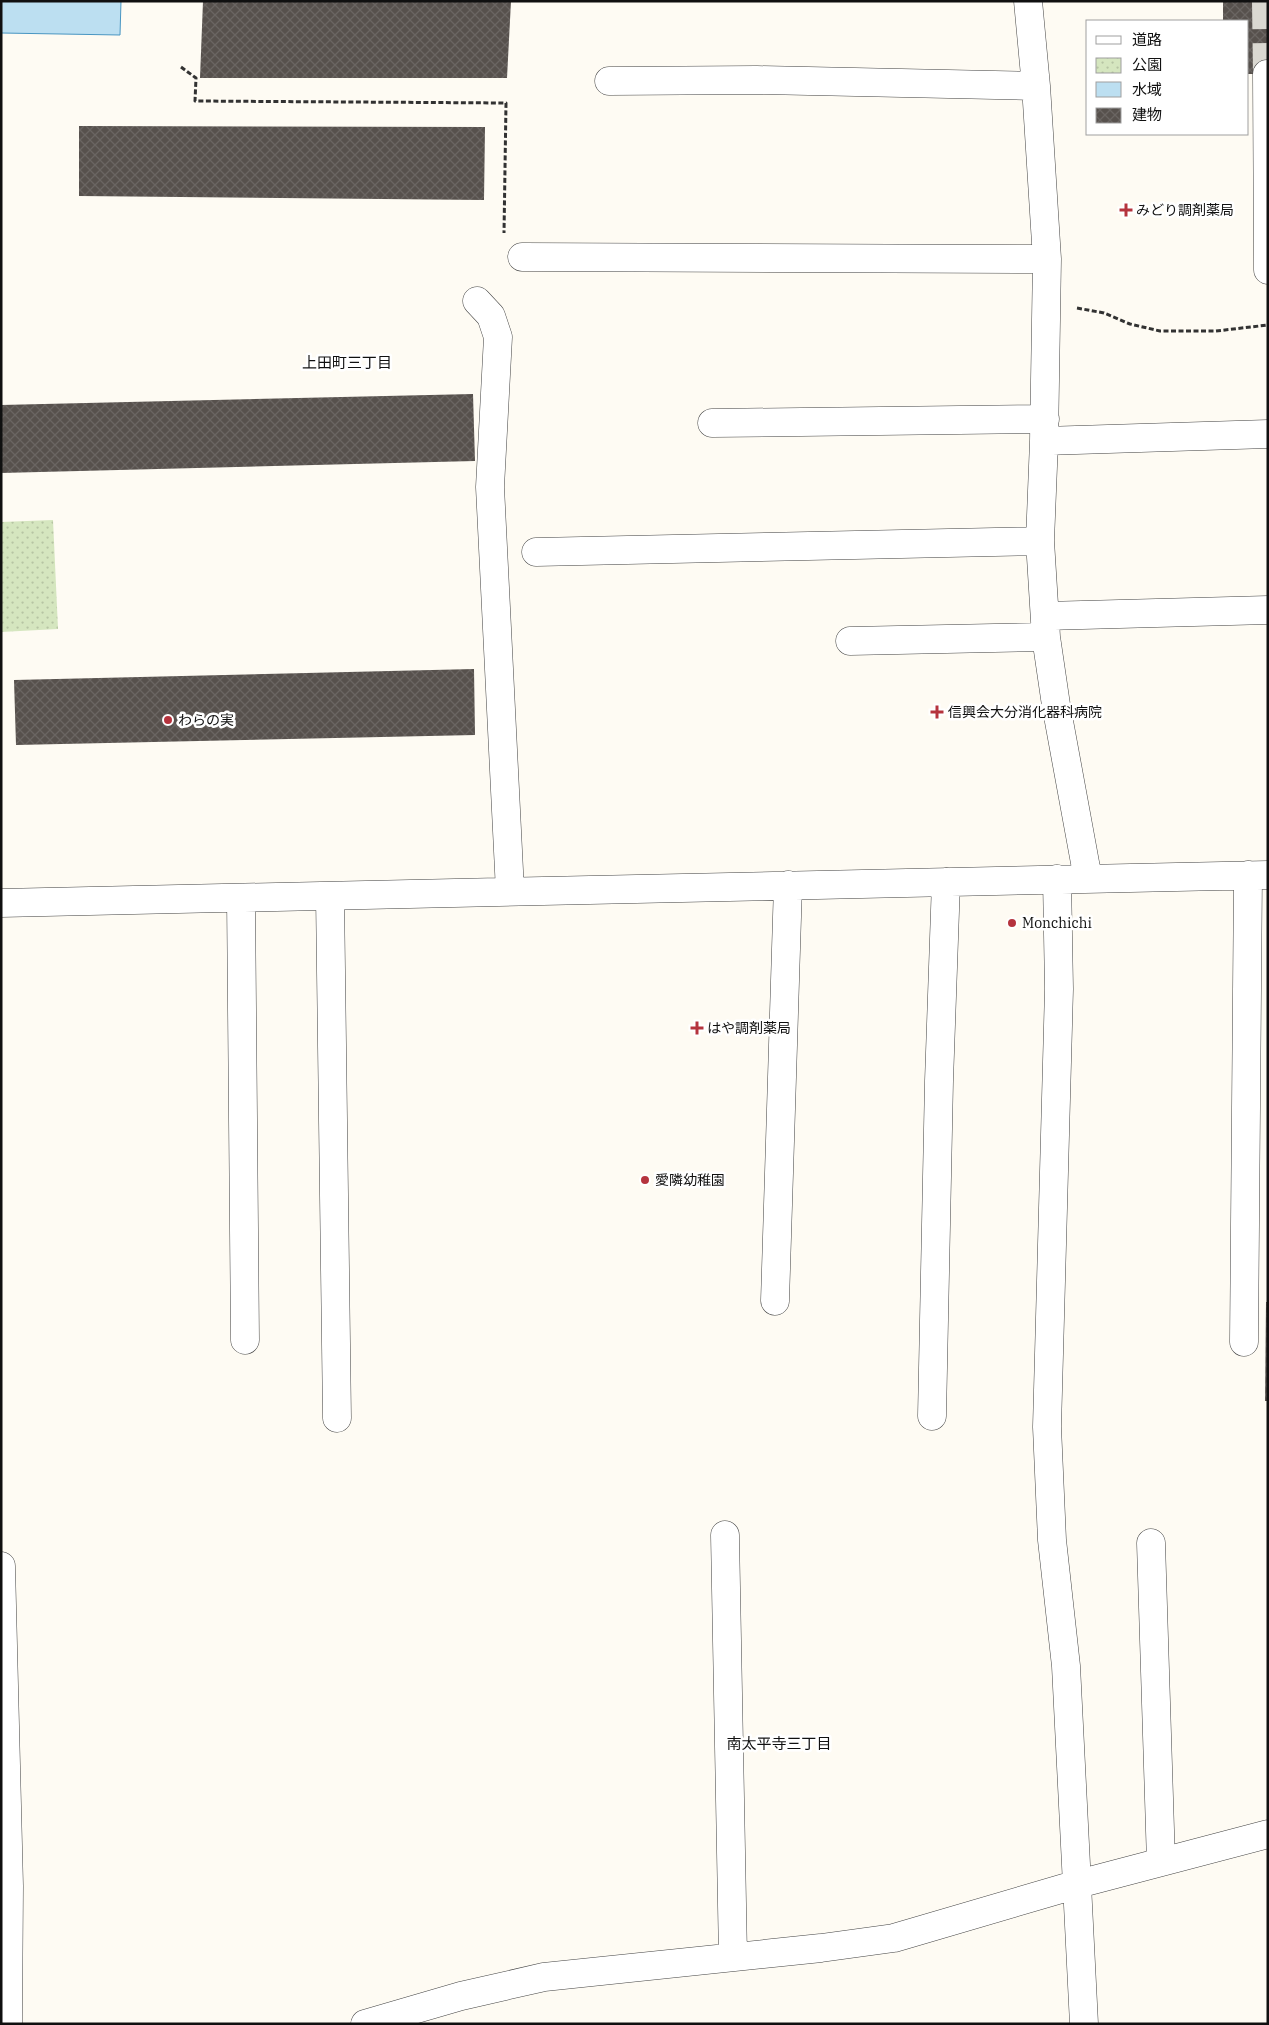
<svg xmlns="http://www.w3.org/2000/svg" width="1269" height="2025" font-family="'IBM Plex Serif','Noto Sans JP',serif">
<defs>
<pattern id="park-dots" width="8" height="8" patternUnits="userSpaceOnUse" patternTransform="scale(1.25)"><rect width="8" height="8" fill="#d5e6bf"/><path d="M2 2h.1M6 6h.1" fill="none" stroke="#b6c4a3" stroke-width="1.8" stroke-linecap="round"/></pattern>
<pattern id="building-cross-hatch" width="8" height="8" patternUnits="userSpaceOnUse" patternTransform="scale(1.25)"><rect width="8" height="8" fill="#57514d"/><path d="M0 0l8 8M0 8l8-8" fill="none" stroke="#6a6562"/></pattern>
</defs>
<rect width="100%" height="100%" fill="#fefbf3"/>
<path fill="url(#park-dots)" d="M 53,520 L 58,629 L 1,632 L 1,522 Z"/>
<path fill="#bcdff1" stroke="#4996c2" d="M 1,1 L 121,1 L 120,35 L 1,33 Z"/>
<path fill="url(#building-cross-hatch)" d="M 203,1 L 511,1 L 507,78 L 200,78 Z
M 1223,1 L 1268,1 L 1268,74 L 1248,74 L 1248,21 L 1223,21 Z
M 79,126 L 485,127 L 484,200 L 79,196 Z
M 473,394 L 475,461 L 1,473 L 1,405 Z
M 474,669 L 475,735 L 16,745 L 14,680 Z
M 1266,1302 L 1268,1302 L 1268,1401 L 1265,1401 Z"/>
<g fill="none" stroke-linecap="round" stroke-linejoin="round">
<path stroke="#dad8d1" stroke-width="28" stroke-dasharray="28 14" stroke-linecap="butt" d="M 1266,1 L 1267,74"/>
<defs>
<path id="minor" d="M 1028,1 L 1036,86 L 1047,259 L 1044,441 L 1040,541 L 1046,637 L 1056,705 L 1088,879
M 1267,74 L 1268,270
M 609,81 L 757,80 L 1036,86
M 522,257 L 1047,259
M 477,301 L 491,316 L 498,337 L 490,487 L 510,891
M 712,423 L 1045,419
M 1044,441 L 1268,434
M 536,552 L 1040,541
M 1045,616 L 1268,610
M 850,641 L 1046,637
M 1057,879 L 1059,989 L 1047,1427 L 1052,1540 L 1066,1666 L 1084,2024
M 330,896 L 337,1418
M 241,898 L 245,1340
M 1,903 L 1268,875
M 775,1301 L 788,885
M 1244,1342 L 1248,875
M 932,1416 L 939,1081 L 946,882
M 725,1535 L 733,1957
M 1151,1543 L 1161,1862
M 1,1566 L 9,1886 L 8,2024
M 365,2024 L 461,1996 L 544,1977 L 821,1948 L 894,1938 L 1078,1884 L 1268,1834"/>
</defs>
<use href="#minor" stroke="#434343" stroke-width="29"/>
<path stroke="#323232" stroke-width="3" stroke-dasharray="5 2.5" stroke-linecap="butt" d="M 181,67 L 196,78 L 195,101 L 506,103 L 504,233
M 1077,308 L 1104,313 L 1130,324 L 1160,331 L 1216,331 L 1268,325"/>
<use href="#minor" stroke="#fff" stroke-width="28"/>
</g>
<g fill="#b5333d" stroke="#fff" stroke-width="2">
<path d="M1123.5 202.5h5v5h5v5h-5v5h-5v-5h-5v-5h5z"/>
<path d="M934.5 704.5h5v5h5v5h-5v5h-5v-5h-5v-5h5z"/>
<circle cx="168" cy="720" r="5"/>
<circle cx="1012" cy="923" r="5"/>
<path d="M694.5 1020.5h5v5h5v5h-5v5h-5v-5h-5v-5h5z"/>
<circle cx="645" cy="1180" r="5"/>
</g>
<g text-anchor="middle" stroke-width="5" stroke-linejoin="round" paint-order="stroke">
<g font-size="14" fill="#101010" stroke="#fff" text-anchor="start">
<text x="1136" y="215">みどり調剤薬局</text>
<text x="948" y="717">信興会大分消化器科病院</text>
<text x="178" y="725">わらの実</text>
<text x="1022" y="928">Monchichi</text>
<text x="707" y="1033">はや調剤薬局</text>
<text x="655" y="1185">愛隣幼稚園</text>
</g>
<g font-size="15" fill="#101010" stroke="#fff">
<text x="347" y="368">上田町三丁目</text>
<text x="779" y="1749">南太平寺三丁目</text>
</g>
</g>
<rect width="1269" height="2025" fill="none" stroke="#101010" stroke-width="5"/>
<rect x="1086" y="20" width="162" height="115" fill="#ffffff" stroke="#9f9f9f"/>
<rect x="1096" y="36" width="25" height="8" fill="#ffffff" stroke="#9f9f9f"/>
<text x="1132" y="45" font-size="15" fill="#101010">道路</text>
<rect x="1096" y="58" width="25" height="15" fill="url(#park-dots)" stroke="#9f9f9f"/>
<text x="1132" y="70" font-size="15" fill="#101010">公園</text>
<rect x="1096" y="82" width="25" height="15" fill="#bcdff1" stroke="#9f9f9f"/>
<text x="1132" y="95" font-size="15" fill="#101010">水域</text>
<rect x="1096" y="108" width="25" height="15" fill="url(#building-cross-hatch)" stroke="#9f9f9f"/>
<text x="1132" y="120" font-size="15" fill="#101010">建物</text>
</svg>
